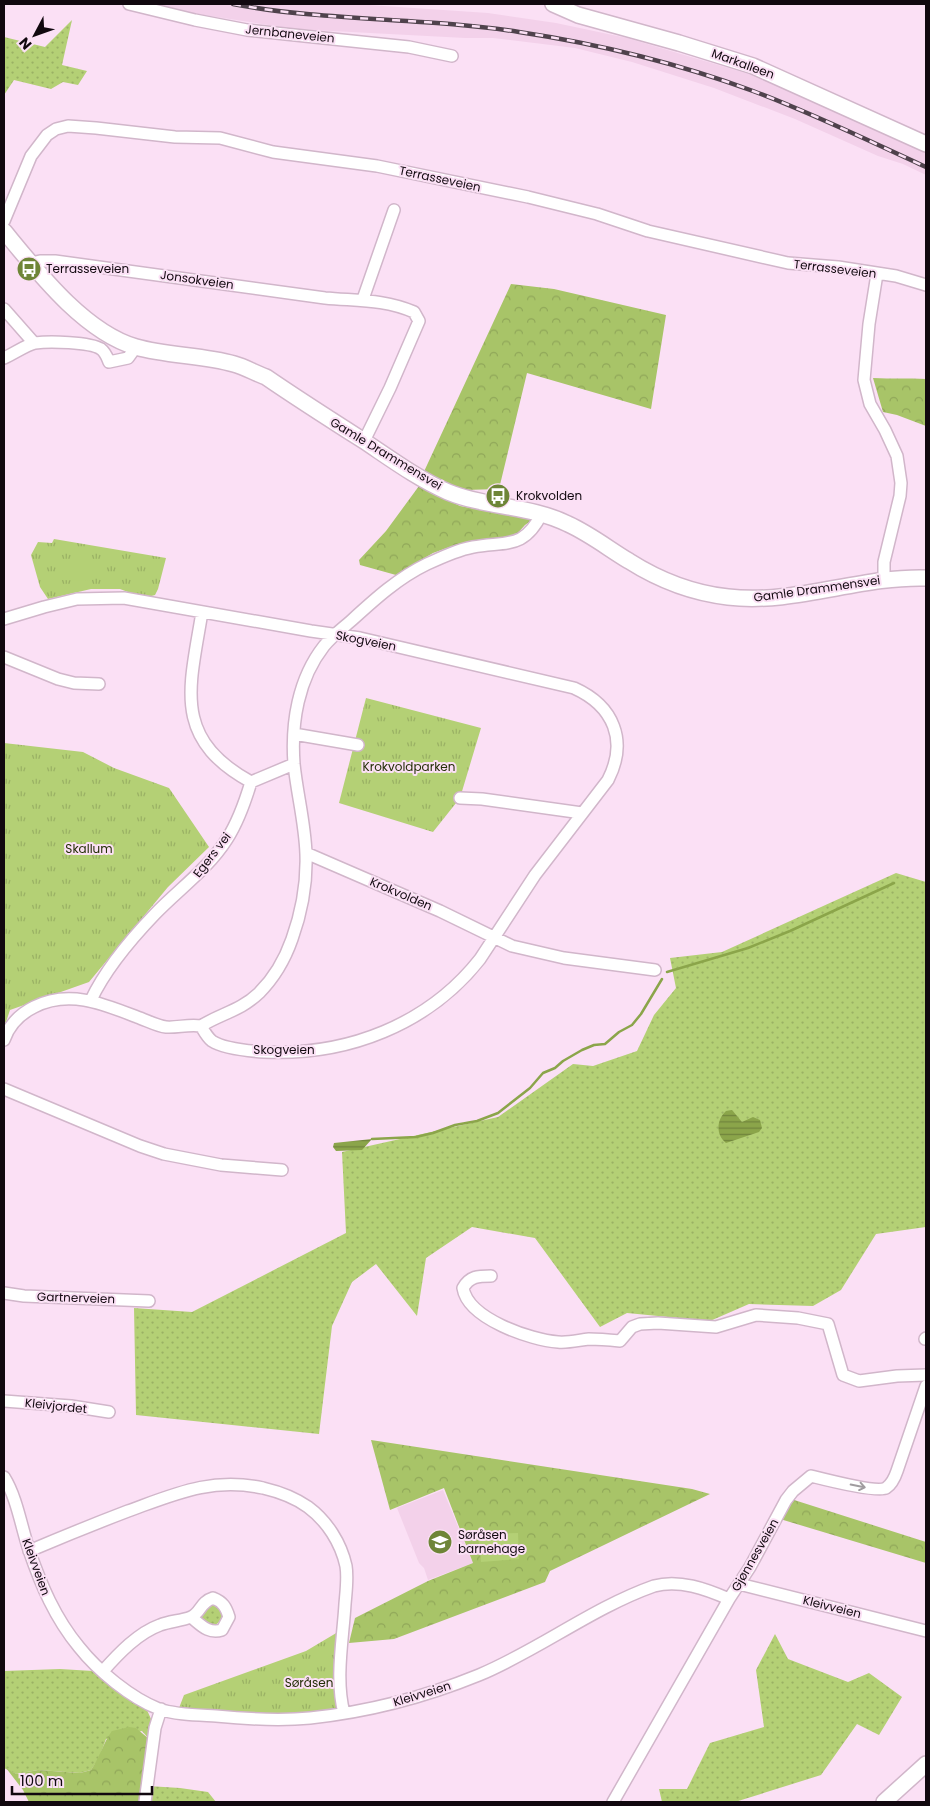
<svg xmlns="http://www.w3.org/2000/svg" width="930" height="1806" font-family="Poppins,sans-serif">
<defs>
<pattern id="grass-dots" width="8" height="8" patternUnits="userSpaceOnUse" patternTransform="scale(1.25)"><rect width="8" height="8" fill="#b4d075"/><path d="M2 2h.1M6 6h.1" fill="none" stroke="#9ab164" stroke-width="1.8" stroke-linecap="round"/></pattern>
<pattern id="forest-crowns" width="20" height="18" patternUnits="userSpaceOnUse" patternTransform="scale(1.25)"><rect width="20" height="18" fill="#a8c468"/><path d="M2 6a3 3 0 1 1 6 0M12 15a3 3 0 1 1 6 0" fill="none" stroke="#90a759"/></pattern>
<pattern id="park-tufts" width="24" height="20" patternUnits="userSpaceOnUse" patternTransform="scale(1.25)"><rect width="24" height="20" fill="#b4d075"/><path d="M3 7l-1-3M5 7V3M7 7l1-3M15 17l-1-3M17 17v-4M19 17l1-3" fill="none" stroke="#9ab164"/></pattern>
<pattern id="water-rules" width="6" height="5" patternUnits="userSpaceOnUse" patternTransform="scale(1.25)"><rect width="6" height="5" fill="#8ba54a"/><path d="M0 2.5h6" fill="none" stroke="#70843c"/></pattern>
</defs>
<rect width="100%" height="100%" fill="#fbe0f5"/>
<path fill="#f3d1ea" d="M 158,4 L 354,4 L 488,13 L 556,23 L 627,38 L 752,75 L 796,92 L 926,149 L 926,175 L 903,164 L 878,156 L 795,119 L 714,88 L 632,62 L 575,48 L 493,38 L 465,38 L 294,29 L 191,13 Z
M 443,1490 L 473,1563 L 428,1580 L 424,1568 L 419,1563 L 397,1508 Z"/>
<path fill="url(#grass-dots)" d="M 72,20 L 62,65 L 87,71 L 78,85 L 63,82 L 51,89 L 14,80 L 4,95 L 4,37 L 45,47 Z
M 896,873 L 926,882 L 926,1227 L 876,1234 L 841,1290 L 813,1306 L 749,1304 L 710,1321 L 627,1313 L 600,1327 L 535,1238 L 472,1227 L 426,1258 L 417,1316 L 376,1264 L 352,1282 L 332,1326 L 319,1434 L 136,1415 L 134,1308 L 192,1312 L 346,1233 L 342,1152 L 498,1117 L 573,1064 L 593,1066 L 637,1051 L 654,1015 L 676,988 L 670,958 L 722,952 Z
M 210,1604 C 225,1606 226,1621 213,1626 L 202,1622 L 200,1616 Z
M 775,1634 L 788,1659 L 848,1682 L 869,1673 L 902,1697 L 879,1735 L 857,1724 L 821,1775 L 735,1802 L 662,1802 L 659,1789 L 687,1789 L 710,1743 L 764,1727 L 756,1670 Z
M 60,1669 L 93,1671 L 147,1710 L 151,1719 L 149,1739 L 142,1731 L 106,1739 L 99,1758 L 91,1770 L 80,1773 L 38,1770 L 16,1774 L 4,1768 L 4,1671 Z
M 148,1786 L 180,1788 L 208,1792 L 216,1802 L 147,1802 Z"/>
<path fill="url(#forest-crowns)" d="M 511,284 L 554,289 L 666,315 L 651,409 L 527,373 L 499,489 L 465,490 L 421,478 Z
M 873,378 C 892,379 908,378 926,379 L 926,426 L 897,415 L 883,412 Z
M 419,486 L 460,506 L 503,514 L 542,513 L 525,525 L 516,535 L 505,539 L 487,539 L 458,544 L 433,553 L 396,575 L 360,565 L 359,560 L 386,531 Z
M 371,1440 L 692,1489 L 710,1494 L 550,1571 L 545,1582 L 394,1639 L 349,1643 L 355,1618 L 428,1581 L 473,1563 L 444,1488 L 390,1510 Z
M 791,1499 L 926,1542 L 926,1563 L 780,1519 Z
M 129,1727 L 136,1728 L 149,1739 L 140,1802 L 29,1802 L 23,1790 L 6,1768 L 16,1774 L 38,1770 L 80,1773 L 91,1770 C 100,1757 103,1743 112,1731 Z"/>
<path fill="url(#park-tufts)" d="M 54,539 L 166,558 L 158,589 L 155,595 L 144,598 L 120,589 L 91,589 L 48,599 L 40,587 L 31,555 L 38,542 L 52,543 Z
M 366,698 L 481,728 L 460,798 L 433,832 L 339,803 Z
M 4,743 L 83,752 L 114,768 L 169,788 L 209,847 L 168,887 L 89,982 L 10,1010 L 4,1028 Z
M 343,1629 L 341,1713 L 270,1718 L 179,1708 L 184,1695 L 306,1651 Z"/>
<path fill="#b4d075" d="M 61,564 L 92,564 L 92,581 L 61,580 Z
M 518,1533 L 519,1559 L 481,1562 L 478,1534 Z"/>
<path fill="url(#water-rules)" d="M 732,1110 L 742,1122 L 753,1117 L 760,1120 L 762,1128 L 759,1132 L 726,1143 C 715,1134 717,1119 726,1111 Z
M 372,1139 L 362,1150 L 336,1151 L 333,1147 L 334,1143 Z"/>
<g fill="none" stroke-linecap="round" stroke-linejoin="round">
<path stroke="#8ba54a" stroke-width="2.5" d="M 667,972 L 748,948 L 790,931 L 894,883
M 372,1139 L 416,1137 L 433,1133 L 455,1125 L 477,1121 L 498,1113 L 530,1088 L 543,1073 L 555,1068 L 563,1061 L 582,1050 L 594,1045 L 605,1044 L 619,1032 L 632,1025 L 641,1014 L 662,979"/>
<defs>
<path id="minor" d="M 129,4 L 195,20 L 247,30 L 409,47 L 452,56
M 4,221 L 31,156 L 47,135 L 56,129 L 68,126 L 96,128 L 175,137 L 220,138 L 273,152 L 377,166 L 528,197 L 597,214 L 648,231 L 788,263 L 838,267 L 896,276 L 926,285
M 31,263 L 40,261 L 55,261 L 325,298 C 357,301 384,299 414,312 L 419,321 L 390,388 L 364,441
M 877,274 L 869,324 L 864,380 L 870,404 L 885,430 L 897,456 L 901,483 L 900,496 L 884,562 L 884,580
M 363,299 L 394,210
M 4,309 L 34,343
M 4,358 C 13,354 28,344 35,343 C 49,341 90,342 101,349 C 106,353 107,357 109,362 L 128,358 L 136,347
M 202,612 C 190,687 171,738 251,782
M 4,619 L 44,607 L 77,599 L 124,598 L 311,631 L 360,638 L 574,688 C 614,706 628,741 608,780 L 535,875 L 480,959 C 428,1025 347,1056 264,1052 C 250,1051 224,1049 212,1041 C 207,1037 204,1031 201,1026 C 188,1024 177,1028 166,1027 C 157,1026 146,1020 137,1017 C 104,1004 69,989 34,1007 C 20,1014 9,1025 4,1040
M 4,657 L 58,679 L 74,683 L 99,684
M 294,734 L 358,745
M 251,782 L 294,764
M 460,798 L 482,799 L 582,813
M 306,853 L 440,911 L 512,946 L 564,958 L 655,970
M 91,1000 C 106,968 131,939 155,914 C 179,889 208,869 227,839 C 238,822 245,802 251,782
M 201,1026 C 222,1013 240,1011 259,993 C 274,978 285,959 292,939 C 302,911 307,883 306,854 C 305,823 297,794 294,764 C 291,723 298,679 324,646 C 332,636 342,629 352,620 C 375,599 398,578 427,564 C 442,557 457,550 473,547 C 506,541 524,550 542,513
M 4,1089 L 140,1146 L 164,1154 L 221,1165 L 282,1170
M 491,1276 C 478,1276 470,1276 463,1288 C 468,1319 531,1340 558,1342 C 569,1343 579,1340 589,1339 C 599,1339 610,1340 620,1341 L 632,1327 L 640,1324 L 658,1323 L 716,1327 L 756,1315 L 798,1318 L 828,1324 L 843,1375 L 859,1381 L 897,1376 L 926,1375
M 4,1293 L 24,1296 L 149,1301
M 925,1339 L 926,1338
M 4,1401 L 71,1406 L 109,1412
M 4,1477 C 17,1498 21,1526 29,1550 C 41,1585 55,1618 79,1647 C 98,1671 131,1698 159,1709 C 176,1715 198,1715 216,1716 C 247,1719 279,1721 310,1718 C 367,1712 425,1697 479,1675 C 539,1650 592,1608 654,1586 C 679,1579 706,1589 729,1599
M 29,1551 C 62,1537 94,1524 128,1511 C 175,1494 211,1477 263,1488 C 280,1492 294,1497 308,1507 C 327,1521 341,1543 346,1566 C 348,1578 346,1592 345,1604 C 343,1639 335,1679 344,1713
M 739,1584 L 926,1631
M 103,1671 C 119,1653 138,1633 160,1625 C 170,1621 181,1621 191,1617 C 201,1613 200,1602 213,1598 C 223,1602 226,1607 229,1617 L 222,1630 C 208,1634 201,1625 191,1617
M 145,1802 L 155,1728 L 161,1709
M 613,1802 L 729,1599 L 750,1567 L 786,1500 L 793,1491 L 811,1476 C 823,1479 877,1493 886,1488 C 892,1484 895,1477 897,1471 L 926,1386"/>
<path id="secondary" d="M 553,4 L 578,15 L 679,43 L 753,66 L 926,144
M 4,231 C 37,271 84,332 136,347 C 168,356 203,355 234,364 C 245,367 255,373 266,377 C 298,399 331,420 364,441 C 391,459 418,479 448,492 C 487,508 530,505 568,524 C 590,534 609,549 629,561 C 659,580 692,593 728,597 C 794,605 860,576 926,578
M 884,1802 L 926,1764"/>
</defs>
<use href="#minor" stroke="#d1b6ca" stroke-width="14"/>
<use href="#secondary" stroke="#d1b6ca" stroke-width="18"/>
<use href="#minor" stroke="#fff" stroke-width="11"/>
<use href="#secondary" stroke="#fff" stroke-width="15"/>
<defs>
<path id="rail" d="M 233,4 C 328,22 425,17 519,32 C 599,44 677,63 753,91 C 812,113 869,141 926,167"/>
</defs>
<use href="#rail" stroke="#4f424c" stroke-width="4.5"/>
<use href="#rail" stroke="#fbe0f5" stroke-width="2.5" stroke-dasharray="8" stroke-linecap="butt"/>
</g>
<defs><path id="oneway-shaft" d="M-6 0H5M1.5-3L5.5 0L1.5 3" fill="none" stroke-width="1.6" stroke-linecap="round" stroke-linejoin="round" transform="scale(1.25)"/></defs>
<use stroke="#a09c9f" href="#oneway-shaft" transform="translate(858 1486) rotate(11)"/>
<defs>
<symbol id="bus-disc" viewBox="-11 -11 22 22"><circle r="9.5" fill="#6e8537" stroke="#fbe0f5"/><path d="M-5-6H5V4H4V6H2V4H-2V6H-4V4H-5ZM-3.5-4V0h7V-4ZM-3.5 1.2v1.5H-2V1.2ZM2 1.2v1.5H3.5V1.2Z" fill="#fff"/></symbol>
<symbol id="school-disc" viewBox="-11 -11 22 22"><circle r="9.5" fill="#6e8537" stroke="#fbe0f5"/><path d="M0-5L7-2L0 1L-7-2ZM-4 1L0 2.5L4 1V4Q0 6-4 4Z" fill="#fff"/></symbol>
</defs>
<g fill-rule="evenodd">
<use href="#bus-disc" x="15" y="255" width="28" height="28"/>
<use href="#bus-disc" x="484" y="482" width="28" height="28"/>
<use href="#school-disc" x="426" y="1528" width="28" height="28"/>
</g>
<g text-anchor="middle" stroke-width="4" stroke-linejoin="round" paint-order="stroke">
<g font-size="12" fill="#11080f" stroke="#fbe0f5">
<text transform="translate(290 34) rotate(6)" y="4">Jernbaneveien</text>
<text transform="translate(743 64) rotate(20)" y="4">Markalleen</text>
<text transform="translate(440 179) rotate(12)" y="4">Terrasseveien</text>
<text transform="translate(835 269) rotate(7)" y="4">Terrasseveien</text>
<text transform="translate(197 280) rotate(8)" y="4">Jonsokveien</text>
<text transform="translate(386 454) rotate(31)" y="4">Gamle Drammensvei</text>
<text transform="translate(817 589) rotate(-8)" y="4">Gamle Drammensvei</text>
<text transform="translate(366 641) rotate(11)" y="4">Skogveien</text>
<text transform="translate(212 855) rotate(-52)" y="4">Egers vei</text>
<text transform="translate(401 894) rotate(23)" y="4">Krokvolden</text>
<text x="284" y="1054">Skogveien</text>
<text transform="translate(76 1298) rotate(2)" y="4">Gartnerveien</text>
<text transform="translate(56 1406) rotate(6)" y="4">Kleivjordet</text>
<text transform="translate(755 1555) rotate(-60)" y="4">Gjønnesveien</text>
<text transform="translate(36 1567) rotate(70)" y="4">Kleivveien</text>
<text transform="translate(832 1607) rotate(14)" y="4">Kleivveien</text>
<text transform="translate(422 1694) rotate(-17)" y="4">Kleivveien</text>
</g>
<g font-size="12" fill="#11080f" stroke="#fbe0f5" text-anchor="start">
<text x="46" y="273">Terrasseveien</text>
<text x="516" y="500">Krokvolden</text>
<text x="458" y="1539">Søråsen<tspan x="458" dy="14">barnehage</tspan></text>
</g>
<g font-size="12" fill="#242f07" stroke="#fbe0f5">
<text x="409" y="771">Krokvoldparken</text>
<text x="89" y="853">Skallum</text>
<text x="309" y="1687">Søråsen</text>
</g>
</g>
<rect width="930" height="1806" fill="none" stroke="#11080f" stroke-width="10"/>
<g transform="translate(35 35) rotate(229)" stroke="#fbe0f5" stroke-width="4" paint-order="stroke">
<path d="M0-4L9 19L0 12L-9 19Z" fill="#11080f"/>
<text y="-8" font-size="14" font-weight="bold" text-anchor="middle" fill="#11080f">N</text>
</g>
<path d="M12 1786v8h140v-8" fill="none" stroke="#11080f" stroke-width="2.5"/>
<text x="20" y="1786" font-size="15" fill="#11080f" stroke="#fbe0f5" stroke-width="4" paint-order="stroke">100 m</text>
</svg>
